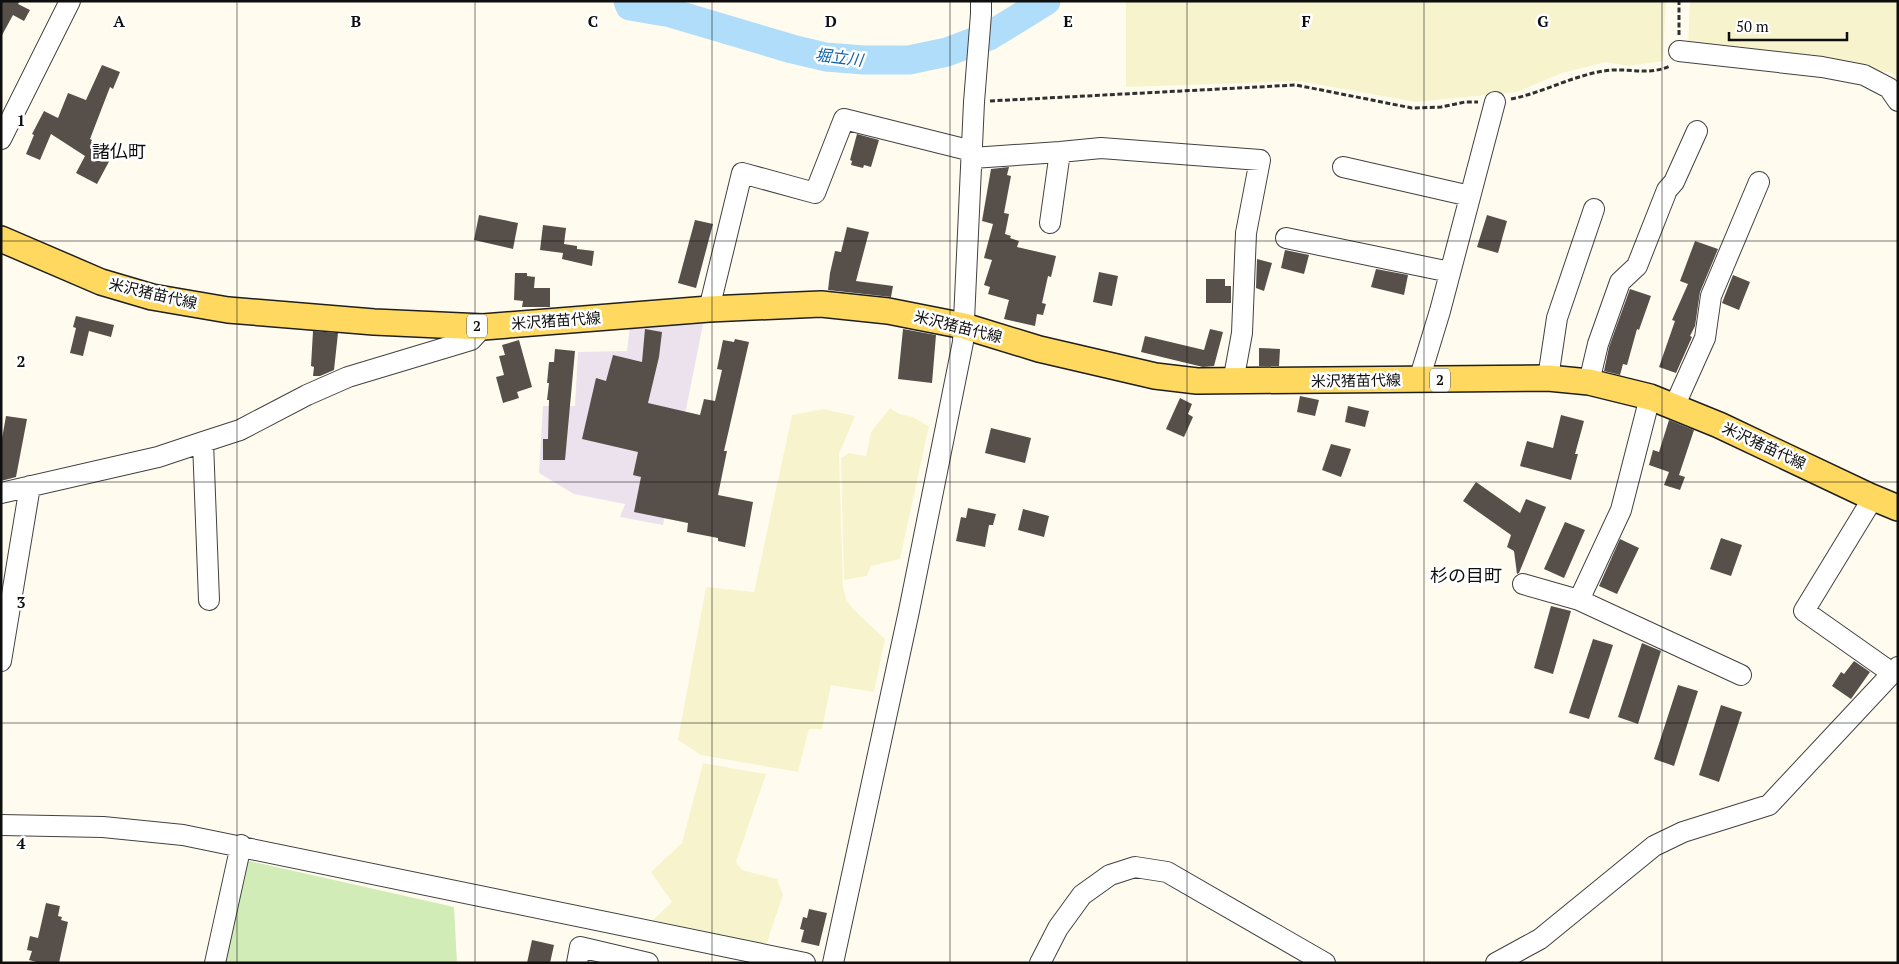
<svg xmlns="http://www.w3.org/2000/svg" width="1899" height="964" font-family="'PT Serif','Noto Sans JP',serif">
<rect width="100%" height="100%" fill="#fffcef"/>
<path fill="#ece2ed" d="M 703,324 L 663,525 L 620,517 L 625,504 L 574,494 L 539,473 L 543,406 L 575,406 L 578,352 L 627,351 L 630,325 Z"/>
<path fill="#f7f4cd" d="M 1126,1 L 1666,1 L 1663,61 L 1628,66 L 1606,62 L 1562,73 L 1517,92 L 1416,102 L 1299,81 L 1126,87 Z
M 1690,1 L 1898,1 L 1898,83 L 1892,73 L 1688,44 Z
M 890,408 L 899,414 L 913,417 L 929,426 L 900,559 L 871,566 L 867,576 L 844,580 L 841,458 L 849,453 L 866,456 L 871,432 Z
M 823,409 L 855,416 L 839,454 L 843,587 L 846,599 L 853,609 L 885,639 L 874,692 L 831,685 L 822,729 L 809,729 L 798,772 L 701,755 L 678,740 L 706,587 L 754,592 L 792,415 Z
M 703,763 L 766,774 L 736,862 L 742,870 L 777,879 L 783,895 L 765,948 L 653,920 L 672,902 L 651,872 L 682,843 Z"/>
<path fill="#d1ecb6" d="M 245,860 L 454,907 L 457,963 L 223,963 Z"/>
<g fill="none" stroke-linecap="round" stroke-linejoin="round">
<path stroke="#b0defa" stroke-width="29" d="M 628,1 L 630,6 L 671,13 L 792,49 L 826,57 L 864,60 L 909,60 L 947,52 L 989,36 L 1046,1"/>
</g>
<path fill="#574f4a" d="M 1,1 L 20,1 L 18,4 L 30,10 L 24,21 L 13,15 L 1,37 Z
M 102,65 L 120,72 L 113,89 L 110,87 L 90,139 L 92,140 L 91,142 L 113,154 L 97,184 L 76,173 L 85,156 L 51,134 L 40,160 L 26,154 L 34,135 L 32,134 L 44,111 L 58,118 L 68,93 L 86,100 Z
M 857,134 L 879,140 L 871,167 L 864,165 L 863,168 L 851,165 L 852,161 L 850,160 Z
M 1009,167 L 1007,175 L 1011,176 L 1004,213 L 1009,214 L 1005,234 L 1011,236 L 1010,238 L 1019,241 L 1017,247 L 1056,256 L 1051,277 L 1048,276 L 1042,303 L 1046,304 L 1043,315 L 1037,314 L 1035,326 L 1004,319 L 1009,300 L 988,294 L 990,287 L 984,285 L 992,260 L 984,258 L 993,224 L 982,221 L 991,169 Z
M 479,215 L 518,223 L 513,249 L 474,240 Z
M 1487,215 L 1507,221 L 1498,253 L 1477,247 Z
M 695,220 L 713,224 L 696,288 L 678,283 Z
M 543,225 L 566,228 L 564,244 L 577,246 L 577,249 L 594,251 L 592,266 L 562,259 L 563,253 L 540,250 Z
M 847,227 L 869,232 L 856,281 L 893,286 L 891,297 L 828,290 L 830,273 L 835,251 L 841,252 Z
M 1695,241 L 1718,249 L 1700,292 L 1695,326 L 1690,336 L 1692,337 L 1676,373 L 1659,367 L 1675,321 L 1672,320 L 1688,284 L 1680,281 Z
M 1285,250 L 1309,255 L 1304,274 L 1281,268 Z
M 1257,259 L 1272,263 L 1264,291 L 1256,288 Z
M 1376,269 L 1408,275 L 1404,295 L 1371,287 Z
M 1099,272 L 1118,276 L 1112,306 L 1093,302 Z
M 515,273 L 527,273 L 527,276 L 535,277 L 534,288 L 550,288 L 550,307 L 522,307 L 523,301 L 514,300 Z
M 1733,275 L 1750,282 L 1739,310 L 1722,303 Z
M 1206,279 L 1225,279 L 1225,286 L 1231,286 L 1231,303 L 1206,303 Z
M 1630,289 L 1651,296 L 1639,330 L 1637,329 L 1627,365 L 1623,364 L 1620,375 L 1604,371 L 1609,347 Z
M 76,316 L 114,325 L 111,337 L 89,331 L 83,356 L 70,353 L 76,328 L 73,327 Z
M 645,329 L 662,332 L 659,357 L 648,403 L 700,415 L 704,399 L 715,401 L 722,370 L 717,369 L 723,340 L 734,342 L 735,339 L 749,342 L 724,451 L 727,451 L 718,495 L 753,502 L 745,547 L 718,541 L 718,538 L 687,532 L 688,523 L 634,512 L 641,477 L 633,475 L 638,452 L 582,439 L 596,378 L 606,381 L 613,355 L 642,362 Z
M 903,329 L 936,335 L 932,383 L 898,379 Z
M 1210,329 L 1223,332 L 1214,366 L 1203,367 L 1141,352 L 1145,336 L 1204,350 Z
M 313,331 L 338,333 L 334,370 L 320,376 L 313,376 L 314,367 L 311,366 Z
M 519,340 L 532,387 L 517,392 L 519,398 L 503,403 L 496,377 L 504,375 L 499,356 L 505,355 L 502,345 Z
M 1259,348 L 1280,349 L 1279,366 L 1259,366 Z
M 555,349 L 575,351 L 565,460 L 543,460 L 543,439 L 548,439 L 549,400 L 547,400 L 549,383 L 547,383 L 549,362 L 554,362 Z
M 1300,396 L 1319,400 L 1315,416 L 1297,412 Z
M 1180,398 L 1192,404 L 1188,414 L 1193,417 L 1184,437 L 1166,429 Z
M 1348,406 L 1369,411 L 1365,427 L 1345,422 Z
M 1561,415 L 1584,421 L 1575,454 L 1578,454 L 1571,480 L 1520,466 L 1527,441 L 1553,448 Z
M 6,416 L 27,419 L 16,477 L 1,481 L 1,444 Z
M 1669,420 L 1694,430 L 1679,475 L 1685,477 L 1680,490 L 1664,485 L 1669,472 L 1649,465 L 1653,450 L 1659,452 Z
M 991,428 L 1031,438 L 1025,463 L 985,453 Z
M 1331,444 L 1351,449 L 1341,477 L 1322,470 Z
M 1476,482 L 1520,513 L 1526,499 L 1546,507 L 1519,573 L 1517,574 L 1514,551 L 1507,547 L 1511,535 L 1463,501 Z
M 968,508 L 996,514 L 993,525 L 989,525 L 985,547 L 956,541 L 961,517 L 966,518 Z
M 1023,509 L 1049,516 L 1044,537 L 1018,530 Z
M 1565,522 L 1585,530 L 1564,578 L 1544,569 Z
M 1721,538 L 1742,545 L 1731,576 L 1710,569 Z
M 1620,539 L 1639,548 L 1617,594 L 1599,586 Z
M 1551,606 L 1571,611 L 1553,674 L 1534,668 Z
M 1593,639 L 1613,645 L 1589,719 L 1569,713 Z
M 1642,643 L 1661,651 L 1638,724 L 1618,717 Z
M 1854,661 L 1870,672 L 1851,699 L 1832,686 L 1841,672 L 1844,674 Z
M 1678,685 L 1698,691 L 1674,766 L 1654,759 Z
M 1721,705 L 1742,712 L 1719,782 L 1699,775 Z
M 46,903 L 60,906 L 58,916 L 62,917 L 61,920 L 68,922 L 59,963 L 40,963 L 29,960 L 32,951 L 27,950 L 30,936 L 38,938 Z
M 809,909 L 827,913 L 819,946 L 801,942 L 804,930 L 800,929 L 803,917 L 807,918 Z
M 532,940 L 554,945 L 550,963 L 527,963 Z"/>
<g fill="none" stroke-linecap="round" stroke-linejoin="round">
<defs>
<path id="minor" d="M 1679,51 L 1822,67 L 1864,75 L 1889,88 L 1898,101
M 1,139 L 70,1
M 972,158 L 1060,152 L 1101,148 L 1260,160 L 1246,233 L 1242,333 L 1233,382
M 1343,167 L 1470,196
M 1050,223 L 1060,152
M 1286,238 L 1450,272
M 709,309 L 742,173 L 815,193 L 844,119 L 972,151
M 1548,378 L 1557,318 L 1594,209
M 1419,380 L 1440,311 L 1495,102
M 1589,382 L 1598,344 L 1620,282 L 1637,266 L 1667,190 L 1674,182 L 1697,131
M 1674,407 L 1705,338 L 1711,296 L 1759,182
M 203,442 L 209,600
M 1,493 L 158,457 L 203,442 L 240,430 L 307,395 L 348,377 L 471,340 L 483,327
M 1873,498 L 1804,611 L 1892,673
M 1523,584 L 1579,600 L 1741,675
M 1579,600 L 1621,510 L 1650,397
M 1,661 L 30,486
M 1,825 L 103,827 L 183,835 L 805,963
M 215,963 L 241,845
M 577,963 L 580,947 L 648,963
M 833,963 L 909,611 L 963,342 L 974,102 L 981,14 L 981,1
M 1040,963 L 1058,928 L 1082,895 L 1110,875 L 1135,867 L 1167,872 L 1325,963
M 1496,963 L 1540,939 L 1654,846 L 1683,832 L 1769,805 L 1898,667"/>
<path id="major" d="M 1,239 L 101,282 L 152,297 L 228,310 L 374,322 L 483,327 L 709,309 L 821,304 L 888,311 L 964,326 L 1039,349 L 1155,376 L 1197,381 L 1548,378 L 1589,382 L 1650,397 L 1719,425 L 1869,496 L 1898,508"/>
</defs>
<use href="#minor" stroke="#414141" stroke-width="22"/>
<use href="#major" stroke="#1f1f1f" stroke-width="28"/>
<path stroke="#303030" stroke-width="3" stroke-dasharray="5 2.5" stroke-linecap="butt" d="M 1679,35 L 1679,1
M 1511,99 C 1546,92 1577,73 1612,70 C 1632,69 1651,75 1670,66
M 990,101 L 1296,85 L 1412,108 L 1441,107 L 1465,102 L 1478,102"/>
<use href="#minor" stroke="#fff" stroke-width="20"/>
<use href="#major" stroke="#ffd95f" stroke-width="25"/>
</g>
<path fill="none" stroke="#0e0e0e" stroke-width="1" stroke-opacity="0.55" d="M 237,1 L 237,963M 475,1 L 475,963M 712,1 L 712,963M 950,1 L 950,963M 1187,1 L 1187,963M 1424,1 L 1424,963M 1662,1 L 1662,963M 1,241 L 1898,241M 1,482 L 1898,482M 1,723 L 1898,723"/>
<g text-anchor="middle" stroke-width="5" stroke-linejoin="round" paint-order="stroke">
<g fill="#fff" stroke="#565656" stroke-width="1">
<rect x="467" y="314.5" width="20" height="23" rx="4"/>
<rect x="1430" y="368.5" width="20" height="23" rx="4"/>
</g>
<g font-size="14" font-weight="bold" fill="#0e0e0e">
<text x="477" y="331">2</text>
<text x="1440" y="385">2</text>
</g>
<g font-size="15" fill="#0e0e0e" stroke="#fff">
<text transform="translate(153 294) rotate(13)" y="5">米沢猪苗代線</text>
<text transform="translate(556 321) rotate(-4)" y="5">米沢猪苗代線</text>
<text transform="translate(958 327) rotate(14)" y="5">米沢猪苗代線</text>
<text transform="translate(1356 381) rotate(-1)" y="5">米沢猪苗代線</text>
<text transform="translate(1764 446) rotate(25)" y="5">米沢猪苗代線</text>
</g>
<g font-size="16" font-style="italic" fill="#0f64a7" stroke="#fff">
<text transform="translate(839 57) rotate(7)" y="6">堀立川</text>
</g>
<g font-size="18" fill="#0e0e0e" stroke="#fff">
<text x="119" y="158">諸仏町</text>
<text x="1466" y="582">杉の目町</text>
</g>
</g>
<g font-size="16" text-anchor="middle" font-weight="bold" fill="#0e0e0e" stroke="#fff" stroke-width="5" stroke-linejoin="round" paint-order="stroke">
<text x="119" y="27">A</text>
<text x="356" y="27">B</text>
<text x="593" y="27">C</text>
<text x="831" y="27">D</text>
<text x="1068" y="27">E</text>
<text x="1306" y="27">F</text>
<text x="1543" y="27">G</text>
<text x="21" y="126">1</text>
<text x="21" y="367">2</text>
<text x="21" y="608">3</text>
<text x="21" y="849">4</text>
</g>
<rect width="1899" height="964" fill="none" stroke="#0e0e0e" stroke-width="5"/>
<path d="M1729 32v8h118v-8" fill="none" stroke="#0e0e0e" stroke-width="2.5"/>
<text x="1736" y="32" font-size="15" fill="#0e0e0e" stroke="#ffffff" stroke-width="4" paint-order="stroke">50 m</text>
</svg>
